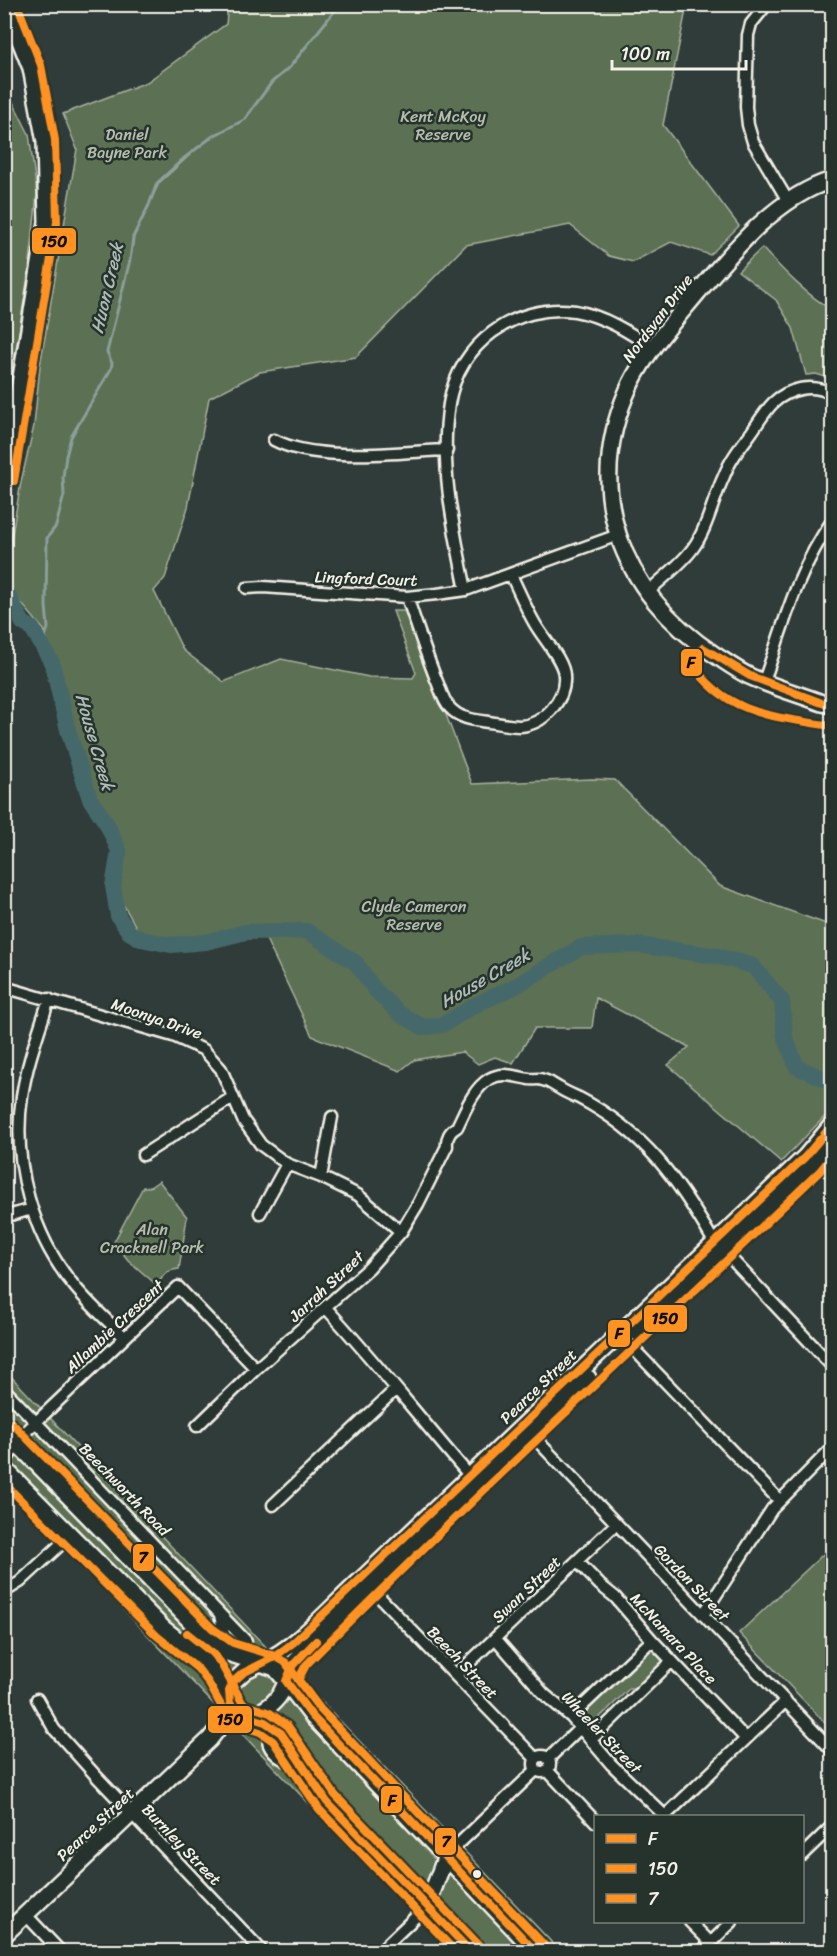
<svg xmlns="http://www.w3.org/2000/svg" width="837" height="1956" font-family="Sriracha,sans-serif">
<rect width="100%" height="100%" fill="#303c3a"/>
<filter id="ink" filterUnits="userSpaceOnUse"><feTurbulence type="fractalNoise" baseFrequency=".0167" numOctaves="2"/><feDisplacementMap in="SourceGraphic" scale="12" xChannelSelector="R" yChannelSelector="G"/><feConvolveMatrix kernelMatrix="1 2 1 2 8 2 1 2 1" color-interpolation-filters="sRGB"/></filter>
<g filter="url(#ink)">
<path fill="#5c6f52" stroke="#a8b09d" stroke-width="1.5" fill-rule="evenodd" d="M 228,5 L 687,5 L 663,125 L 739,226 L 710,255 L 671,242 L 633,262 L 609,256 L 570,225 L 466,245 L 356,357 L 260,372 L 209,398 L 188,507 L 165,578 L 154,591 L 183,650 L 224,682 L 281,659 L 369,677 L 413,678 L 416,673 L 393,611 L 407,611 L 472,784 L 592,779 L 615,780 L 720,886 L 832,926 L 832,1109 L 781,1162 L 668,1065 L 689,1047 L 596,998 L 592,1028 L 535,1028 L 513,1063 L 495,1057 L 478,1064 L 462,1052 L 414,1060 L 400,1071 L 312,1036 L 264,935 L 221,934 L 188,940 L 152,940 L 140,934 L 118,895 L 114,850 L 90,790 L 77,749 L 69,709 L 44,630 L 12,592 L 5,587 L 5,575 L 21,482 L 34,426 L 40,366 L 77,149 L 63,114 L 147,82 L 226,24 ZM 192,153 L 159,183 L 134,237 L 131,257 L 133,237 L 149,205 L 157,183 L 183,159 Z
M 5,86 L 29,134 L 37,194 L 30,262 L 5,422 Z
M 762,248 C 783,270 805,294 832,310 L 832,379 L 816,374 L 806,375 L 793,328 L 776,300 L 738,271 Z
M 159,1181 L 187,1217 L 179,1269 C 167,1270 160,1276 159,1287 L 128,1260 L 114,1242 L 143,1187 L 150,1187 Z
M 4,1369 L 267,1648 L 301,1680 L 560,1951 L 450,1951 L 5,1486 Z
M 832,1546 L 832,1730 L 739,1633 Z
M 649,1649 C 656,1649 663,1655 663,1662 L 639,1689 L 629,1689 L 600,1717 L 599,1722 L 605,1722 L 596,1730 L 588,1728 L 580,1719 L 580,1714 Z"/>
<g fill="none" stroke-linecap="round" stroke-linejoin="round">
<path stroke="#8b9f9c" stroke-width="3" d="M 42,645 L 48,628 L 46,606 L 47,538 L 56,526 L 64,495 L 63,477 L 66,456 L 71,437 L 111,369 L 112,363 L 107,352 L 130,260 L 133,237 L 149,205 L 157,183 L 183,159 L 213,136 L 244,120 L 272,82 L 289,68 L 340,4"/>
<path stroke="#45696a" stroke-width="16" d="M 4,591 L 7,593 L 23,623 L 32,628 L 52,663 L 68,730 L 90,799 L 107,824 L 119,851 L 113,886 L 118,916 L 129,932 L 141,939 L 171,945 L 206,942 L 246,932 L 307,931 L 356,963 L 375,990 L 400,1014 L 423,1027 L 442,1025 L 477,1004 L 512,988 L 581,947 L 638,945 L 717,956 L 753,966 L 782,1001 L 785,1037 L 797,1067 L 832,1082"/>
<defs>
<path id="street" d="M 767,4 L 751,24 L 748,35 L 746,107 L 748,125 L 753,142 L 788,201
M 274,440 C 318,463 397,452 447,450
M 247,588 L 263,587 L 407,597 L 437,594 L 466,590 L 618,535
M 466,590 C 454,531 439,465 449,404 C 458,344 515,303 575,311 C 604,316 629,332 653,348
M 647,593 C 662,578 681,565 693,548 C 708,527 713,499 724,476 C 730,460 741,446 751,433 C 758,423 765,411 773,403 C 789,388 813,383 832,394
M 407,597 C 417,626 426,655 438,684 C 441,692 444,702 450,708 C 460,719 474,720 488,722 C 498,723 509,726 520,726 C 543,725 566,700 564,676 C 564,661 543,638 535,624 C 526,609 519,591 511,575
M 764,681 C 784,624 797,571 832,521
M 4,987 L 173,1036 L 204,1050 L 221,1069 L 243,1120 L 261,1145 L 287,1164 L 321,1177 L 358,1195 L 401,1232
M 49,999 C 39,1031 27,1063 22,1096 C 12,1163 32,1237 76,1288 C 91,1306 108,1321 124,1337
M 143,1155 L 233,1097
M 813,1163 L 832,1173
M 321,1177 L 332,1117
M 260,1213 L 287,1164
M 4,1217 L 32,1209
M 723,1250 L 832,1366
M 326,1308 C 376,1362 421,1420 469,1475
M 626,1341 L 779,1500
M 4,1389 L 246,1641
M 197,1426 L 256,1369 L 369,1268 L 401,1232 L 418,1204 L 447,1146 C 446,1138 450,1131 457,1127 C 465,1111 473,1089 489,1079 C 503,1071 516,1077 529,1079 C 534,1080 538,1078 543,1080 C 549,1081 553,1085 559,1088 C 565,1092 572,1095 579,1098 C 645,1132 678,1180 714,1242
M 531,1434 L 832,1750
M 15,1442 L 178,1287 L 256,1369
M 273,1505 L 396,1389
M 577,1561 L 600,1585 L 615,1597 L 652,1640 L 746,1739
M 369,1586 L 536,1759
M 4,1592 L 20,1582 L 71,1535
M 220,1615 L 228,1653
M 703,1615 L 772,1509 L 832,1448
M 496,1639 L 544,1694 L 571,1717 L 611,1764 L 665,1816
M 456,1675 L 616,1524
M 37,1699 L 54,1729 L 97,1777 L 263,1952
M 571,1717 L 652,1640
M 270,1725 C 269,1731 267,1739 269,1745 C 275,1759 292,1763 305,1769
M 592,1739 L 672,1661
M534 1764a8 8 0 1 1 16 0a8 8 0 1 1-16 0Z
M 548,1759 L 580,1728
M 547,1770 L 596,1822
M 665,1816 L 786,1701
M 802,1855 L 832,1826
M 446,1856 L 536,1770
M 26,1915 L 61,1952
M 690,1922 L 710,1942
M 379,1952 L 427,1906
M 701,1952 L 732,1922"/>
<path id="secondary" d="M 832,180 C 778,196 734,249 698,292 C 675,320 648,349 631,383 C 581,489 619,592 715,655 C 726,662 737,670 749,676 C 773,687 798,694 822,703 L 832,705
M 4,479 L 47,222 L 45,142 L 31,68 L 5,4
M 635,1332 L 813,1163 L 832,1141
M 4,1430 L 205,1636 L 228,1653 L 260,1663
M 4,1459 L 15,1442
M 4,1468 L 164,1629 L 205,1661 L 217,1676 L 229,1701
M 261,1663 C 298,1647 332,1606 362,1579 L 805,1157 L 832,1125
M 286,1681 L 295,1662 L 369,1586 L 588,1378
M 286,1682 L 312,1716 L 536,1952
M 249,1717 C 267,1710 281,1700 286,1681 L 275,1668 L 260,1663 L 246,1670 L 233,1682 L 228,1694 L 230,1703 L 235,1711 L 241,1715 L 265,1722 L 281,1733 L 327,1802 L 471,1952
M 427,1906 L 446,1856
M 4,1935 L 210,1739 L 223,1722 L 230,1703"/>
</defs>
<use href="#street" stroke="#f4f1e8" stroke-width="15"/>
<use href="#secondary" stroke="#f4f1e8" stroke-width="20"/>
<use href="#street" stroke="#26332d" stroke-width="10"/>
<use href="#secondary" stroke="#26332d" stroke-width="15"/>
<defs>
<path id="bus-1" d="M 832,705 L 822,703 L 750,676 L 703,648 L 691,662 C 725,715 775,717 832,726
M 316,1641 L 293,1665 L 286,1681 L 312,1716 L 536,1952
M 471,1952 L 327,1802 L 281,1733 L 265,1722 L 237,1713 L 230,1703 L 229,1691 L 233,1682 L 243,1673 L 273,1658 L 294,1642 L 805,1157 L 832,1125"/>
<path id="bus-2" d="M 14,481 L 57,222 L 55,140 L 41,65 L 17,4
M 4,1483 L 157,1636 L 198,1669 L 208,1682 L 228,1718 L 237,1725 L 260,1732 L 273,1741 L 319,1809 L 456,1952
M 544,1945 L 320,1709 L 298,1680 L 306,1665 C 473,1496 649,1336 820,1171 L 832,1156"/>
<path id="bus-3" d="M 12,1423 L 212,1628 L 233,1643 L 272,1655 L 285,1662 L 320,1709 L 544,1945
M 187,1633 L 212,1653 L 220,1662 L 243,1704 L 270,1713 L 288,1726 L 335,1795 L 479,1945"/>
</defs>
<use href="#bus-1" stroke="#26332d" stroke-width="12"/>
<use href="#bus-2" stroke="#26332d" stroke-width="12"/>
<use href="#bus-3" stroke="#26332d" stroke-width="12"/>
<use href="#bus-1" stroke="#ff9220" stroke-width="8"/>
<use href="#bus-2" stroke="#ff9220" stroke-width="8"/>
<use href="#bus-3" stroke="#ff9220" stroke-width="8"/>
</g>
</g>
<circle fill="#f4f1e8" stroke="#26332d" stroke-width="2" cx="477" cy="1874" r="5"/>
<g text-anchor="middle" stroke-width="5" stroke-linejoin="round" paint-order="stroke">
<g font-size="16" fill="#b7bdac" stroke="#26332d">
<text x="443" y="122">Kent McKoy<tspan x="443" dy="18">Reserve</tspan></text>
<text x="127" y="140">Daniel<tspan x="127" dy="18">Bayne Park</tspan></text>
<text x="414" y="912">Clyde Cameron<tspan x="414" dy="18">Reserve</tspan></text>
<text x="152" y="1235">Alan<tspan x="152" dy="18">Cracknell Park</tspan></text>
</g>
<g font-size="16" fill="#f4f1e8" stroke="#26332d">
<text transform="translate(657 318) rotate(-53)" y="6">Nordsvan Drive</text>
<text transform="translate(366 578) rotate(2)" y="6">Lingford Court</text>
<text transform="translate(157 1018) rotate(19)" y="6">Moonya Drive</text>
<text transform="translate(326 1286) rotate(-43)" y="6">Jarrah Street</text>
<text transform="translate(114 1326) rotate(-43)" y="6">Allambie Crescent</text>
<text transform="translate(538 1386) rotate(-44)" y="6">Pearce Street</text>
<text transform="translate(125 1489) rotate(46)" y="6">Beechworth Road</text>
<text transform="translate(692 1582) rotate(46)" y="6">Gordon Street</text>
<text transform="translate(526 1589) rotate(-44)" y="6">Swan Street</text>
<text transform="translate(674 1638) rotate(47)" y="6">McNamara Place</text>
<text transform="translate(463 1662) rotate(46)" y="6">Beech Street</text>
<text transform="translate(602 1732) rotate(46)" y="6">Wheeler Street</text>
<text transform="translate(95 1824) rotate(-43)" y="6">Pearce Street</text>
<text transform="translate(182 1844) rotate(46)" y="6">Burnley Street</text>
</g>
<g font-size="18" font-style="italic" fill="#aebbb6" stroke="#26332d">
<text transform="translate(107 288) rotate(-77)" y="6">Huon Creek</text>
<text transform="translate(95 742) rotate(74)" y="6">House Creek</text>
<text transform="translate(485 978) rotate(-30)" y="6">House Creek</text>
</g>
</g>
<g stroke="#26332d" stroke-width="2">
<rect x="31" y="227" width="46" height="28" rx="6" fill="#ff9220"/>
<rect x="680" y="648" width="23" height="29" rx="6" fill="#ff9220"/>
<rect x="643" y="1304" width="45" height="29" rx="6" fill="#ff9220"/>
<rect x="607" y="1319" width="24" height="29" rx="6" fill="#ff9220"/>
<rect x="132" y="1543" width="23" height="29" rx="6" fill="#ff9220"/>
<rect x="207" y="1705" width="46" height="29" rx="6" fill="#ff9220"/>
<rect x="380" y="1785" width="23" height="29" rx="6" fill="#ff9220"/>
<rect x="434" y="1827" width="23" height="29" rx="6" fill="#ff9220"/>
</g>
<g font-size="16" text-anchor="middle" font-weight="bold" fill="#111">
<text x="54" y="247">150</text>
<text x="691" y="668">F</text>
<text x="665" y="1324">150</text>
<text x="619" y="1339">F</text>
<text x="143" y="1563">7</text>
<text x="230" y="1725">150</text>
<text x="392" y="1806">F</text>
<text x="446" y="1847">7</text>
</g>
<rect width="837" height="1956" fill="none" stroke="#26332d" stroke-width="24"/>
<rect x="12" y="12" width="813" height="1932" fill="none" stroke="#f4f1e8" stroke-width="2" filter="url(#ink)"/>
<rect x="594" y="1815" width="210" height="108" fill="#26332d" stroke="#787f78" stroke-width="1.5"/>
<rect x="606" y="1834" width="30" height="9" fill="#ff9220" stroke="#787f78" stroke-width="1.5"/>
<text x="648" y="1845" font-size="18" fill="#f4f1e8">F</text>
<rect x="606" y="1864" width="30" height="9" fill="#ff9220" stroke="#787f78" stroke-width="1.5"/>
<text x="648" y="1875" font-size="18" fill="#f4f1e8">150</text>
<rect x="606" y="1894" width="30" height="9" fill="#ff9220" stroke="#787f78" stroke-width="1.5"/>
<text x="648" y="1905" font-size="18" fill="#f4f1e8">7</text>
<path d="M612 60v9h134v-9" fill="none" stroke="#f4f1e8" stroke-width="3"/>
<text x="621" y="60" font-size="18" fill="#f4f1e8" stroke="#26332d" stroke-width="4.5" paint-order="stroke">100 m</text>
</svg>
